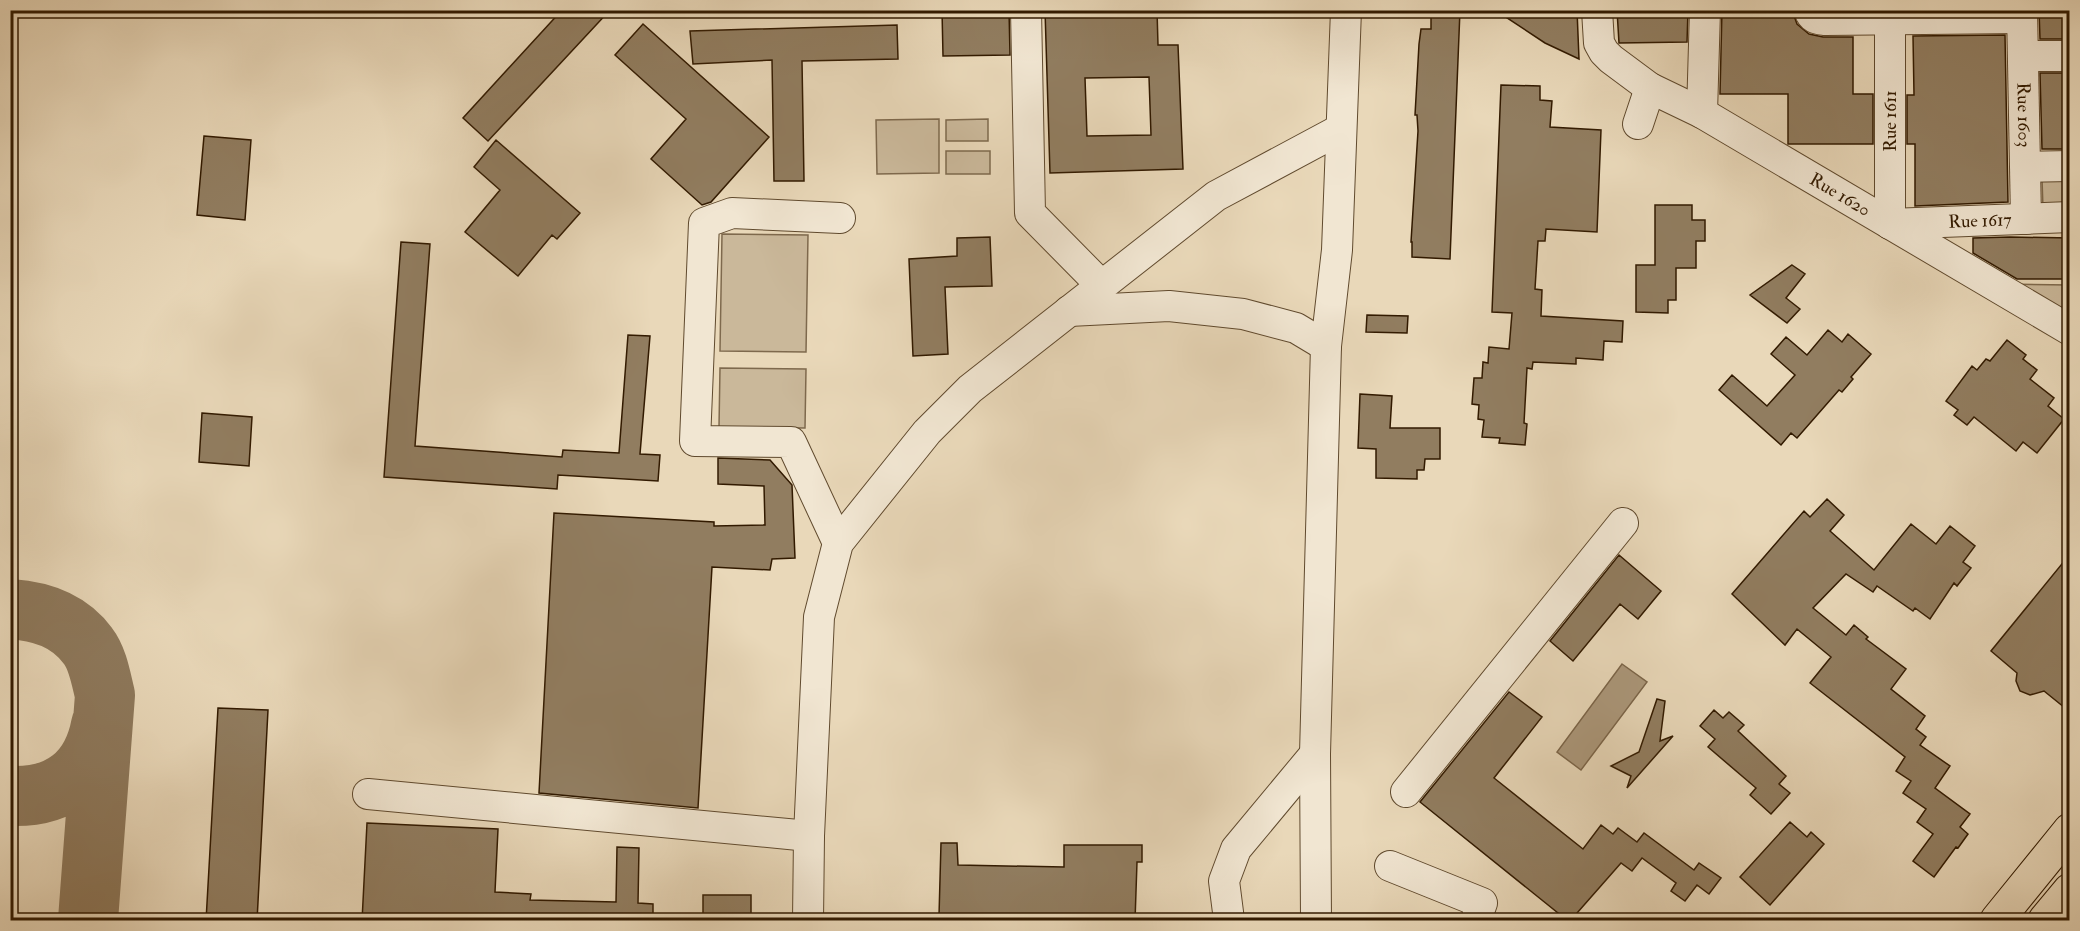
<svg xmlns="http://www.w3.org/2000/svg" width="2080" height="931" font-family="'IM FELL Double Pica',serif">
<rect width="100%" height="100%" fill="#e9d8b9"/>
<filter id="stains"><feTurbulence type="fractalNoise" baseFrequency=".00333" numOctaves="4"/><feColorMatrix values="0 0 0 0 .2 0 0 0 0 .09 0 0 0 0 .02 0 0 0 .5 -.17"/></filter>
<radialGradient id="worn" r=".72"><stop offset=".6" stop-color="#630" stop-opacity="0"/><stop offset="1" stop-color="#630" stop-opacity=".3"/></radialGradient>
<path fill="#cab89a" stroke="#7e694d" stroke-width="1.5" d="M 939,119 L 939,173 L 877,174 L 876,120 Z
M 988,119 L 988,141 L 946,141 L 946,120 Z
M 946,151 L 990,151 L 990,174 L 946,174 Z
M 2069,178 L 2069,208 L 2043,209 L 2042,179 Z
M 722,234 L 808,235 L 806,352 L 720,351 Z
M 2002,284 L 2069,285 L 2069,315 Z
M 720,368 L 806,369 L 805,428 L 719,427 Z"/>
<path fill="#ab977a" stroke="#7b6549" stroke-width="1.5" d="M 1622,664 L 1647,682 L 1581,770 L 1557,752 Z"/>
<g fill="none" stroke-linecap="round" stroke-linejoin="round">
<path stroke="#8e795c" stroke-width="60" d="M 10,609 C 41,611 69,620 88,646 C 98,659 101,679 105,695 L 88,920
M 10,796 C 60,798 92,773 101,725"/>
</g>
<path fill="#917d60" stroke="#321a00" stroke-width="1.5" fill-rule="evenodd" d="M 562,10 L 610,10 L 488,141 L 463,118 Z
M 942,10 L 1009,10 L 1010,55 L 943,56 Z
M 1045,10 L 1157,10 L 1158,45 L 1178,45 L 1183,169 L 1050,173 ZM 1149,77 L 1151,135 L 1087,136 L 1085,78 Z
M 1431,10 L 1460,10 L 1450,259 L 1412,257 L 1412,242 L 1411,242 L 1418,131 L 1417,115 L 1415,115 L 1419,44 L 1421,29 L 1431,29 Z
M 1495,10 L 1577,10 L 1579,59 L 1545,43 Z
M 1617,10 L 1688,10 L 1687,42 L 1619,43 Z
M 1722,10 L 1792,10 L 1797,24 L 1809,34 L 1823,37 L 1853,37 L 1853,94 L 1873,94 L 1873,144 L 1788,144 L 1788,94 L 1720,94 Z
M 2039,10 L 2070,10 L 2070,39 L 2040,39 Z
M 643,24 L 769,137 L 711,202 L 702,205 L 651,159 L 686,119 L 615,55 Z
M 897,25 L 898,59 L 802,61 L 804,181 L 774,181 L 772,60 L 693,64 L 690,31 Z
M 2005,35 L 2008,202 L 1915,206 L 1915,144 L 1907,144 L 1907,95 L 1914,95 L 1913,36 Z
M 2040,73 L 2070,73 L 2070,149 L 2042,149 Z
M 1501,85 L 1540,86 L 1540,100 L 1552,101 L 1550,127 L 1601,130 L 1597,232 L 1546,229 L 1545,241 L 1538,241 L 1535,289 L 1542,290 L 1541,316 L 1623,321 L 1622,342 L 1604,341 L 1603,360 L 1576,358 L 1576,364 L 1533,362 L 1532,369 L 1527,368 L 1524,423 L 1527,424 L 1525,445 L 1499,443 L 1500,438 L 1482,437 L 1484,420 L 1478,419 L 1479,405 L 1472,404 L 1474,378 L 1482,378 L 1483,362 L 1488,363 L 1489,347 L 1509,349 L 1512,313 L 1492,312 Z
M 204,136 L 251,140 L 245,220 L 197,215 Z
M 496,140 L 580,213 L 557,239 L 552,235 L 518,276 L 465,232 L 500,190 L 474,167 Z
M 1655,205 L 1692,205 L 1692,220 L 1705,220 L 1705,241 L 1696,241 L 1696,268 L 1676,268 L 1676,300 L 1668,300 L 1668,313 L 1636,312 L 1636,265 L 1655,265 Z
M 990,237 L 992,286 L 945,287 L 948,354 L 913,356 L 909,259 L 957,256 L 957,238 Z
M 2010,237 L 2070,238 L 2070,279 L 2017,279 L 1973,253 L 1973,238 Z
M 401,242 L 430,244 L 415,446 L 562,457 L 563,450 L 619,453 L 628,335 L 650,336 L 640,454 L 660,455 L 658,481 L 558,475 L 557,489 L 384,477 Z
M 1792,265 L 1805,274 L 1786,298 L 1800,309 L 1787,323 L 1750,295 Z
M 1367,315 L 1408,316 L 1407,333 L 1366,332 Z
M 1828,330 L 1842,342 L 1848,334 L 1871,354 L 1851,377 L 1853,379 L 1842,392 L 1839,390 L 1797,438 L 1791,433 L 1781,445 L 1719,390 L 1732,375 L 1767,406 L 1795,375 L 1771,354 L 1786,337 L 1807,355 Z
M 2007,340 L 2026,355 L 2023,359 L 2037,370 L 2030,379 L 2054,398 L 2048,406 L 2064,419 L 2037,453 L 2023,442 L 2016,451 L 1974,417 L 1967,425 L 1954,415 L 1958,410 L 1946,401 L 1972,366 L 1977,370 L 1986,359 L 1990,361 Z
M 1360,394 L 1392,396 L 1390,428 L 1440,428 L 1440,459 L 1425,459 L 1424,470 L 1417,470 L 1417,479 L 1376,478 L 1376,449 L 1358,448 Z
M 202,413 L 252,417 L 249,466 L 199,462 Z
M 718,458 L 770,460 L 792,485 L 795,558 L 772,559 L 770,570 L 712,567 L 698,808 L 539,793 L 554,513 L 714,522 L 714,526 L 765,525 L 764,486 L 718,484 Z
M 1827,499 L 1844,515 L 1830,531 L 1874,570 L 1911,524 L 1936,544 L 1950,526 L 1975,546 L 1963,562 L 1971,568 L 1957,586 L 1954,583 L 1930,619 L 1915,608 L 1913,611 L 1877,586 L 1873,592 L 1846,574 L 1813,608 L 1846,635 L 1854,625 L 1868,637 L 1866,639 L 1906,669 L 1891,689 L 1925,716 L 1916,729 L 1926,737 L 1920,745 L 1950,766 L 1935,788 L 1970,814 L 1960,827 L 1968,834 L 1958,848 L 1956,847 L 1934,877 L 1913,861 L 1933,834 L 1917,822 L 1926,809 L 1903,793 L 1911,781 L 1896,771 L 1905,757 L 1810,683 L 1831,657 L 1797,629 L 1785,645 L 1732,594 L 1804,511 L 1810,517 Z
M 2070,554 L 2070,712 L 2044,691 L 2030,695 L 2020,691 L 2016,681 L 2017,673 L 1991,651 Z
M 1619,555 L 1661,591 L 1638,619 L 1620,604 L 1573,661 L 1550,641 Z
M 1509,692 L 1542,717 L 1494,778 L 1583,849 L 1601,825 L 1613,834 L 1618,828 L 1637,842 L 1644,833 L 1694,870 L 1699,863 L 1721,878 L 1709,894 L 1697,885 L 1685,901 L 1671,891 L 1676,883 L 1642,858 L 1632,871 L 1621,863 L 1570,921 L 1568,921 L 1420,802 Z
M 1657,699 L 1665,701 L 1660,741 L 1673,736 L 1627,788 L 1631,776 L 1611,766 L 1639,752 Z
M 218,708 L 268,710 L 257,921 L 206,921 Z
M 1714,710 L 1723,718 L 1729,712 L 1744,725 L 1738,731 L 1786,776 L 1779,784 L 1790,793 L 1771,814 L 1750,795 L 1756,788 L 1708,747 L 1715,739 L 1700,726 Z
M 1790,822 L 1807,837 L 1811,832 L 1824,844 L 1770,905 L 1740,877 Z
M 367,823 L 498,829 L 495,892 L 531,894 L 530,900 L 616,902 L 617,847 L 639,848 L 638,903 L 653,904 L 653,921 L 362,921 Z
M 941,843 L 957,843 L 958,865 L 1064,867 L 1064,845 L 1142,845 L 1142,862 L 1137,862 L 1135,921 L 1081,921 L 1081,918 L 1001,917 L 1002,921 L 978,921 L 978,917 L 939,916 Z
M 703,895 L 751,895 L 751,921 L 703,921 Z"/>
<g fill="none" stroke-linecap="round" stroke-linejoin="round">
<defs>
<g id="minor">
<path d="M 1026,10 L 1030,213 L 1102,286"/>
<path id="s1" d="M 1597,10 L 1599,43 L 1604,52 L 1611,59 L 1650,88 L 1702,113 L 2070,330"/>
<path d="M 1809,10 C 1812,19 1817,19 1825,20 L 2022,18"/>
<path id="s2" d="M 2022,10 L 2026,219"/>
<path d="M 1890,19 L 1890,224"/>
<path d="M 2024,56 L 2070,56"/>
<path d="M 1702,113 L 1705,10"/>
<path d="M 1638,124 L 1650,88"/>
<path d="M 2026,167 L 2070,166"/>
<path id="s3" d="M 1890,224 L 2070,217"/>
<path d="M 1069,311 L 1169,306 L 1243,314 L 1296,328 L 1326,346"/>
<path d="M 838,543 L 791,442 L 695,441 L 704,223 L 732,213 L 840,218"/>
<path d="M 1406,792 L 1623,523"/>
<path d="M 368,794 L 809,836"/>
<path d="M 1390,866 L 1482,903 L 1476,920"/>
<path d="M 808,920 L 809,836 L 819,617 L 838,543 L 927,432 L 970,389 L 1216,196 L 1341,129"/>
<path d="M 1229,920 L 1224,881 L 1236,849 L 1315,754"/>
<path d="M 1316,920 L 1315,754 L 1326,346 L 1337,250 L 1346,10"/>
</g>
<path id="major" d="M 1997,920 L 2070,830
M 2045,920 L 2070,890"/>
</defs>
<use href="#minor" stroke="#604a2e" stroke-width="32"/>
<use href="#major" stroke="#321a00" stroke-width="35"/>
<use href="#minor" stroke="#f1e6d2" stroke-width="30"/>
<use href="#major" stroke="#e9d8b9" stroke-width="33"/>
</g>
<g text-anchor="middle" stroke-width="4.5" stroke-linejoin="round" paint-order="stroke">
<g font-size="18" fill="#321a00" stroke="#f1e6d2">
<text dy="6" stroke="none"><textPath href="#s2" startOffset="105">Rue 1603</textPath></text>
<text transform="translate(1890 121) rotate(-90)" y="6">Rue 1611</text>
<text dy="6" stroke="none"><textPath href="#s1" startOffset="320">Rue 1620</textPath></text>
<text dy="6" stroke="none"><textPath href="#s3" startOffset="90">Rue 1617</textPath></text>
</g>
</g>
<rect width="2080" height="931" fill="none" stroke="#e9d8b9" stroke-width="36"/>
<rect x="12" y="12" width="2056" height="907" fill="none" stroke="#321a00" stroke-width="3"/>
<rect x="18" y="18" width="2044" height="895" fill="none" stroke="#321a00" stroke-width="1.5"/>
<rect width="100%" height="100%" filter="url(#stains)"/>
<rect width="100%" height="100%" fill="url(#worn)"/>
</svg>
